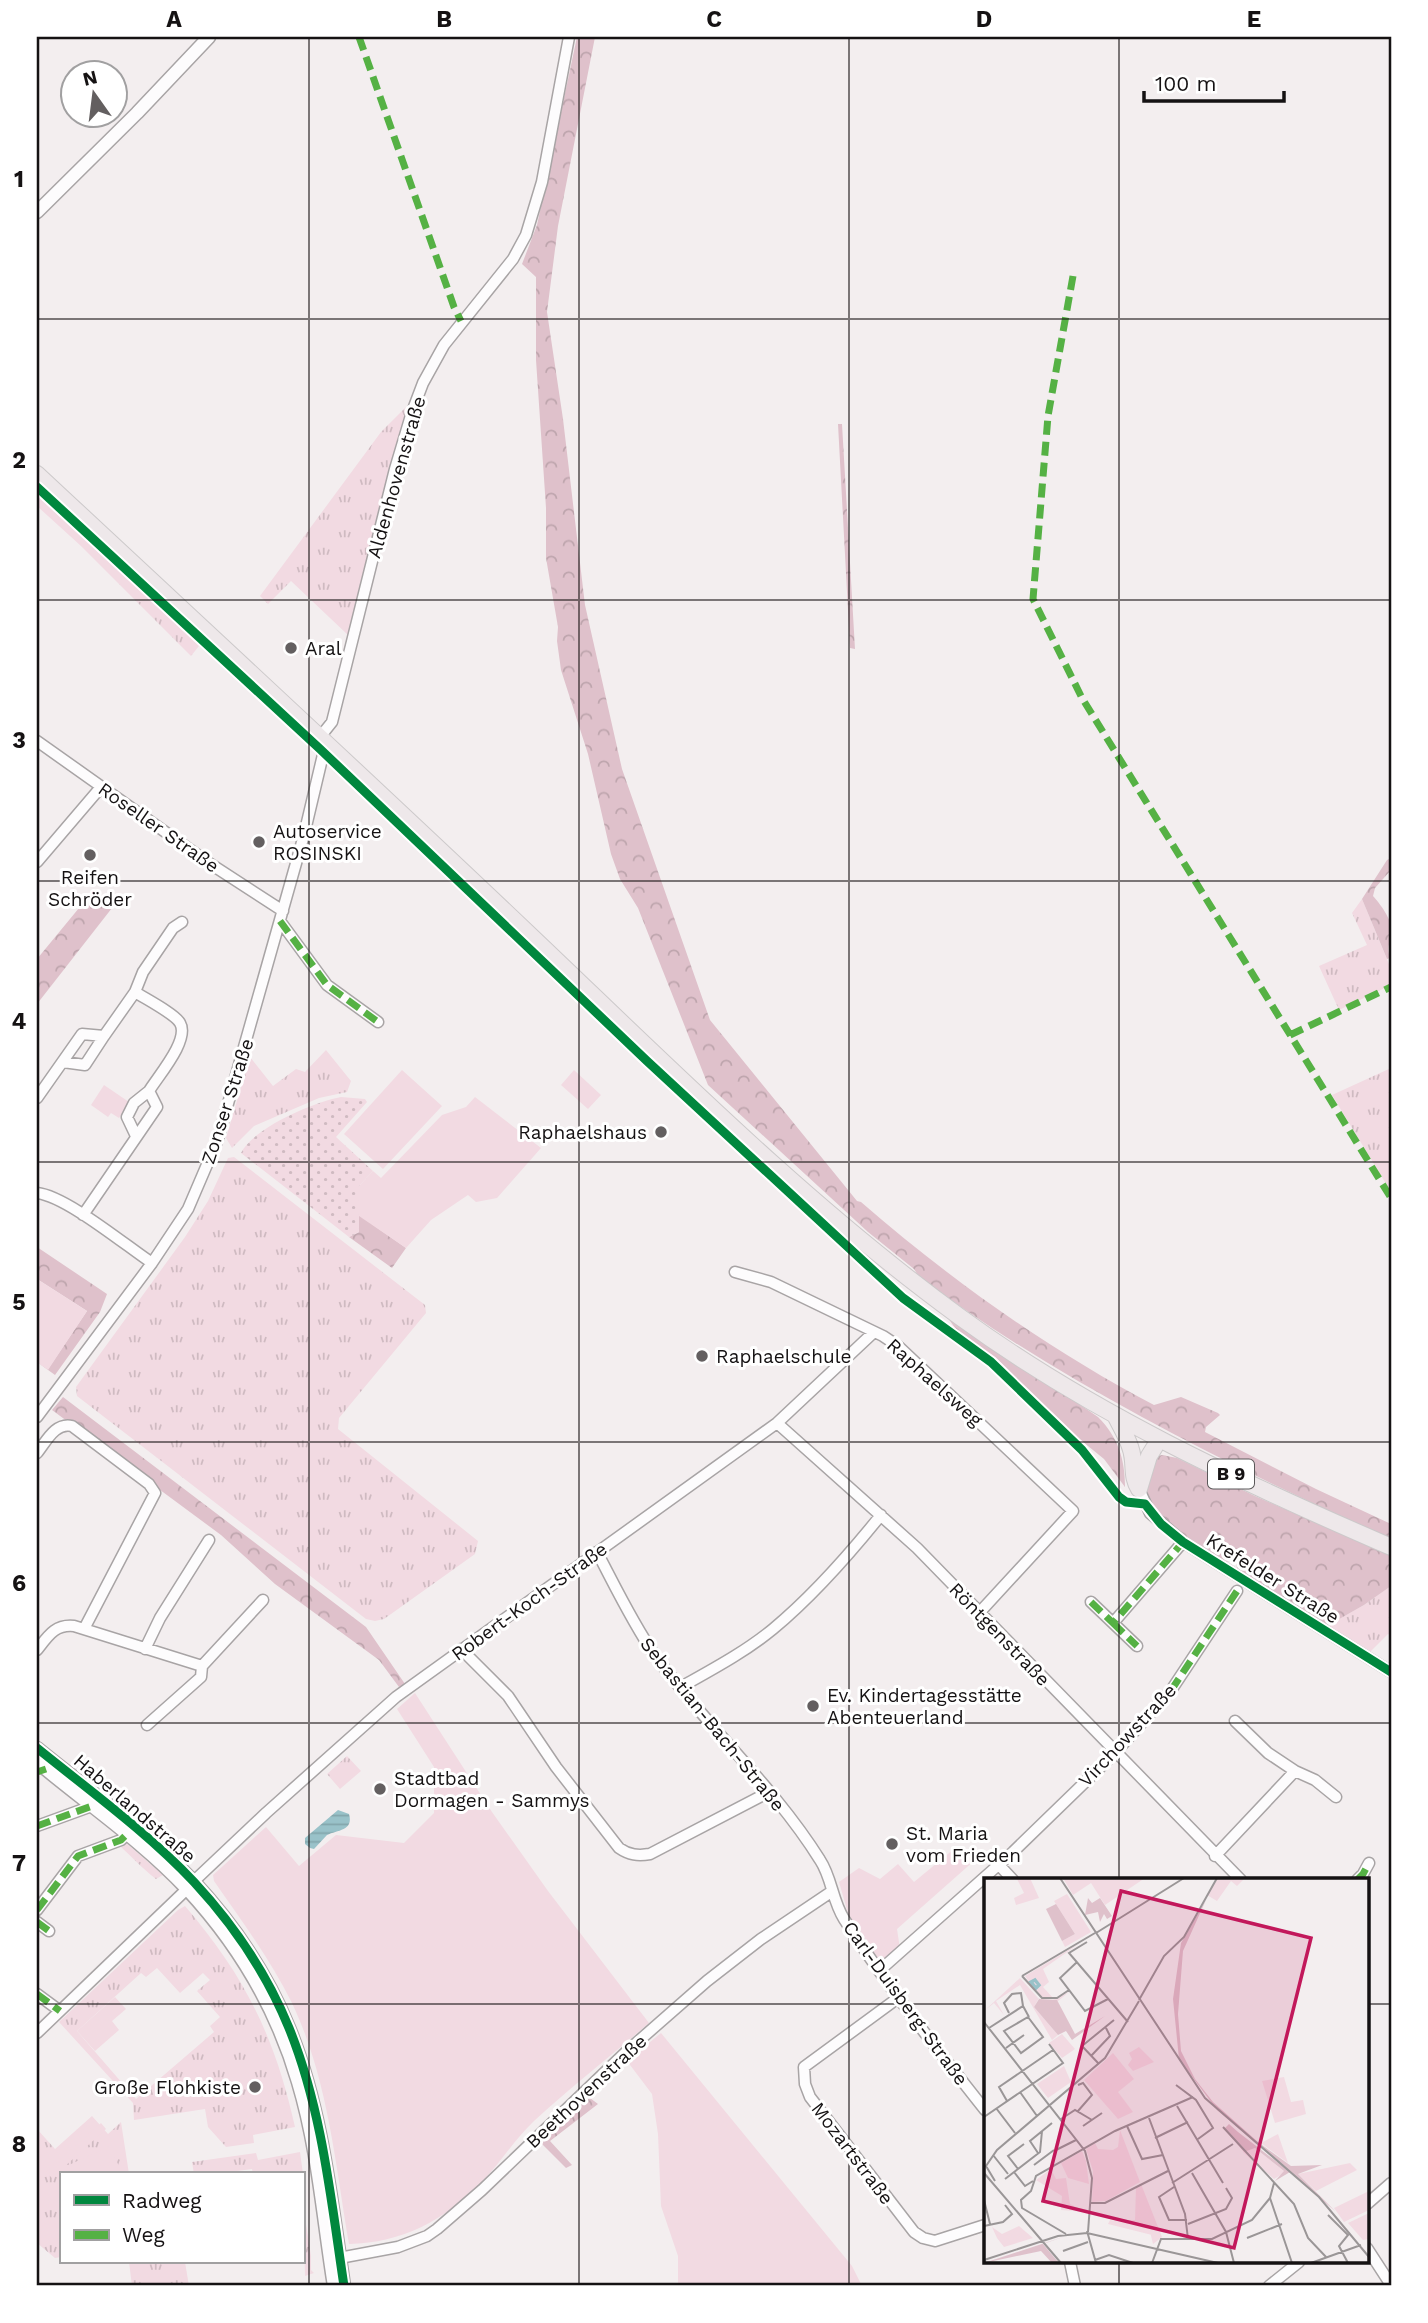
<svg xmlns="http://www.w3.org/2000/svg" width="1428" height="2323" font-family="'Work Sans',sans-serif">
<defs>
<pattern id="grass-tufts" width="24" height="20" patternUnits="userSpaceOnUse" patternTransform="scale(1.75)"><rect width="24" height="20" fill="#f2dae2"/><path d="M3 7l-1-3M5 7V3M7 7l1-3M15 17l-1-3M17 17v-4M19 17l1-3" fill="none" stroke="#cfbac1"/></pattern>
<pattern id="forest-crowns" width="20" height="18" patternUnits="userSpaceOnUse" patternTransform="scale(1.75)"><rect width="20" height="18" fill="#dfc1cb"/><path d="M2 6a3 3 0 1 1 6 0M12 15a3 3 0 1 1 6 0" fill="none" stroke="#bea5ad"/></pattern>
<pattern id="garden-dots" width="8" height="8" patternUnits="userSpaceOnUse" patternTransform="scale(1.75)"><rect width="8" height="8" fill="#f2dae2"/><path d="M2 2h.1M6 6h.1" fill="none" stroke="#cfbac1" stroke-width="1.8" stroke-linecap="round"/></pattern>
<pattern id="water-rules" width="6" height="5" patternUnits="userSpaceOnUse" patternTransform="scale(1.75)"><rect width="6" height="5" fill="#99c2c9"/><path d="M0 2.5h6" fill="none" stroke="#83a6ac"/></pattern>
</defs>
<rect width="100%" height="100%" fill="#f3eeef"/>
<path fill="url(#grass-tufts)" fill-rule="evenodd" d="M 411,402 L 381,502 L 349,636 L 291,581 L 268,604 L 260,596 L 381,432 Z
M 37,493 L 199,646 L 191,656 L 81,546 L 37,506 Z
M 1362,899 L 1391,969 L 1391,985 L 1339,1010 L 1319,966 L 1367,945 L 1352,913 Z
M 326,1050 L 351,1081 L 347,1092 L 319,1098 L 254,1126 L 232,1148 L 226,1138 L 250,1057 L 273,1086 L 296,1069 L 305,1072 Z
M 1391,1068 L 1391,1192 L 1332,1095 Z
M 234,1157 L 425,1305 L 426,1313 L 339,1418 L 338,1429 L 478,1541 L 475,1554 L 384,1619 L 375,1621 L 366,1619 L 77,1396 L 76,1387 L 185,1237 L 208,1201 L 228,1158 Z
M 1391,1586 L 1391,1636 L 1388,1634 L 1369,1653 L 1323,1628 L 1364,1605 Z
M 347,1756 L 361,1771 L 340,1789 L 327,1774 Z
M 125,1842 L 163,1875 L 156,1879 C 142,1868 132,1857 120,1846 Z
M 185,1906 C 245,1976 275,2037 295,2127 L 253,2135 L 254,2143 L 226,2147 L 208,2127 L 205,2109 L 134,2120 L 133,2103 L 59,2022 L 178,1910 ZM 157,1968 L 180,1993 L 203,1973 L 210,1980 L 197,1991 L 220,2017 L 210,2026 L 214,2032 L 136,2099 L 77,2031 L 141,1973 L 146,1977 Z
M 92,2116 L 108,2134 L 121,2122 L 129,2174 L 61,2174 L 61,2257 L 55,2258 L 37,2243 L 37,2129 L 55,2149 Z
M 300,2152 L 303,2174 L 253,2174 L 252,2169 L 215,2174 L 194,2174 L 192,2162 L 256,2153 L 258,2160 Z
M 303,2205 L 311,2256 L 311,2270 L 314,2273 L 305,2276 Z
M 129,2262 L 185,2262 L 189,2286 L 132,2286 Z"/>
<path fill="url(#forest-crowns)" d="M 577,37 L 595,37 L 558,226 L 547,312 L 563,419 L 585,605 L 622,769 L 710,1020 L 857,1201 L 861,1202 C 951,1280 1049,1350 1154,1405 L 1181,1397 L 1218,1413 L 1220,1415 L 1206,1427 L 1205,1432 L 1316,1489 L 1391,1524 L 1391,1540 C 1227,1464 1065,1385 919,1277 L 914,1269 L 868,1232 L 708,1085 L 638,908 L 620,879 L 611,854 L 588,754 L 561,670 L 557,641 L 558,627 L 546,558 L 546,508 L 536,360 L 536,277 L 522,264 L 537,225 Z
M 838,424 L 842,424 L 855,649 L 850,648 Z
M 1391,858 L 1391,870 L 1375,888 L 1373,896 C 1381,905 1395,923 1391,936 C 1389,945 1387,948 1390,958 L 1387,959 L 1362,899 L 1387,860 Z
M 93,891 L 112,908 L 37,1004 L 37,959 Z
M 359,1215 L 406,1248 L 392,1268 L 349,1237 L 359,1232 Z
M 37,1247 L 107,1294 L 100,1312 L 55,1375 L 37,1362 L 48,1369 L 87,1311 L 37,1279 Z
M 944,1312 L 1098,1417 C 1118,1437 1125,1459 1125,1487 L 1104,1459 L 970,1350 Z
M 63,1397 L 366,1627 L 405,1684 L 399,1687 L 379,1660 L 275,1584 L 221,1535 L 52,1410 Z
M 1162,1455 L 1177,1458 L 1255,1496 L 1391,1556 L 1391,1586 L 1364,1605 L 1327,1626 L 1238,1572 L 1235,1559 L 1223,1563 C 1201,1550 1145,1518 1146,1489 C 1146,1479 1152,1467 1155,1457 Z
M 586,2095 L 598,2104 L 550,2141 L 572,2165 L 566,2168 L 539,2141 Z"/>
<path fill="#f2dae2" d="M 402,1070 L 442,1106 L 383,1169 L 344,1134 Z
M 574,1070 L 601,1095 L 588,1109 L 561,1085 Z
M 104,1085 L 129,1102 L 119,1118 L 111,1113 L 108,1117 L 91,1105 Z
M 475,1097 L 541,1148 L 497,1198 L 476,1202 L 468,1195 L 431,1220 L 406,1248 L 359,1216 L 359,1186 L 373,1171 L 381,1178 L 442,1115 L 466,1107 Z
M 37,1279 L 87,1311 L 48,1370 L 37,1362 Z
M 415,1693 L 492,1812 L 548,1891 L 649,2023 C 611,2056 571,2087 534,2121 C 515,2139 500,2163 482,2182 C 445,2220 402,2243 349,2244 C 335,2162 328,2079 292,2003 C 271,1960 241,1920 214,1881 L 213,1875 L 266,1827 L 299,1866 L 336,1835 L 404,1843 L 434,1813 L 434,1767 L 397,1709 Z
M 954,1849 L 975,1860 L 897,1929 L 900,1949 L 887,1959 L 876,1958 L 850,1920 L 839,1882 L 859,1868 L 880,1879 L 898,1864 L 914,1882 Z
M 115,1997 L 126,2009 L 112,2021 L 119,2030 L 95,2051 L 77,2031 Z
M 661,2033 L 852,2266 L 862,2286 L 678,2286 L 678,2256 L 661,2206 L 658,2134 L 652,2094 L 627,2061 Z
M 101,2123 L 106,2129 L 52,2178 L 46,2172 Z
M 109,2146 L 121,2170 L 113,2174 L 74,2174 L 69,2165 Z"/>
<path fill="url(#garden-dots)" d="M 341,1097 L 365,1099 L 367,1102 L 336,1137 L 373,1171 L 359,1186 L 359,1232 L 349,1237 L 241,1153 C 253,1128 314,1102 341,1097 Z"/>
<path fill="url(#water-rules)" d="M 338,1810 L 349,1814 C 354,1831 337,1830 327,1835 L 314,1849 L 310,1848 L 305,1844 L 305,1838 Z"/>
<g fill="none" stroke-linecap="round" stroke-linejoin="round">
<defs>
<path id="minor" d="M 320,737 L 332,722 L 395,469 L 412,412 L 423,383 L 444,345 L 513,259 L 526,235 L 542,182 L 569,37
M 37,741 L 209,863 L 283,911
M 37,862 L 101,787
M 280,921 L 327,985 L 378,1022
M 63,1062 L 85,1065 L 104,1036
M 37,1098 L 82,1034 L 104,1036 L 135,992 L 143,972 L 173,928 L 182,922
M 136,1136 L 127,1117 L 134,1103 L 149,1091
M 37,1193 C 66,1196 125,1245 152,1263
M 83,1215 L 157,1107 L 149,1091 C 158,1076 190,1040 180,1023 C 175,1014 146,999 135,992
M 735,1272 L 771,1282 L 883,1336 L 898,1346 L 1073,1511 L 979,1613
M 37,1417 L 152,1263 L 188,1209 L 218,1139 L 304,835 L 326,742
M 777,1423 L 917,1548 L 1241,1880
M 37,1453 C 46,1442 55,1422 72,1426 L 149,1484 L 155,1493 L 84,1629
M 1139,1489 L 1150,1513 L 1183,1542 L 1391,1672
M 597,1552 C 615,1586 632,1622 654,1654 C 705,1725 773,1785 820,1860 C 832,1878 832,1900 844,1919 C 887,1986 936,2048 985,2110
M 1091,1602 L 1113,1623 L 1183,1542
M 1113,1623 L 1137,1646
M 145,1649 L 160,1618 L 209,1540
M 461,1649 L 508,1696 L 556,1767 L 619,1848 C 629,1855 638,1856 650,1854 L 769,1792
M 37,1650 C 48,1636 55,1624 74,1626 L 202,1666
M 202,1666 L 263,1600
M 681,1687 C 713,1669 745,1652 773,1629 C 814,1595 848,1556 881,1515
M 1235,1721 L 1268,1753 L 1295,1771 L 1315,1780 L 1336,1797
M 147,1725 L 201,1677 L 202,1666
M 37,1826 L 92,1806
M 1215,1856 L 1295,1771
M 999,1865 L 1013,1880
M 1357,1880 L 1363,1874 L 1369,1863
M 193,1882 L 266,1813 L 396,1697 L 777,1423 L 874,1332
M 37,1910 L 78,1856 L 121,1840 L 126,1835
M 37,1922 L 49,1931
M 879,1971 L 1013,1852 L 1115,1753 L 1172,1689 L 1237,1591
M 37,1994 L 60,2011
M 898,1998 L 804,2067 L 805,2084 L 810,2097 L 914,2232 L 923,2238 L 935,2241 L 985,2225
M 37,2033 L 187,1889
M 1367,2204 L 1391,2183
M 1367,2248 L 1391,2285
M 334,2259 L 398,2247 L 427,2236 L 437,2229 L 482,2190 L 626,2052 L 707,1981 L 761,1939 L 831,1892
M 1070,2262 L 1075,2286
M 1269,2286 L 1299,2262"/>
<path id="tertiary" d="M 37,212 L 137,113 L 209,37
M 37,1748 C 90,1791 147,1832 194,1882 C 233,1924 267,1974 289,2028 C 322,2109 331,2200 344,2286
M 37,1762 C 87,1804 142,1841 187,1889 C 238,1944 277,2010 298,2082 C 318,2148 323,2218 334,2286"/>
<path id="primary" d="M 37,474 C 201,627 366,779 529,934 C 668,1066 805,1204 960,1317 C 1093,1414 1241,1482 1391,1547
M 1116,1417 C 1123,1431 1132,1445 1133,1461 C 1134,1472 1133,1479 1139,1489
M 1139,1489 L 1149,1456 L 1159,1440"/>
</defs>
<use href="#minor" stroke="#a8a4a5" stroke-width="13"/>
<use href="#tertiary" stroke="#a8a4a5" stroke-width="15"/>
<use href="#primary" stroke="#ccc9ca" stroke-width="18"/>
<use href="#minor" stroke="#fdfcfd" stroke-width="10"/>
<use href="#tertiary" stroke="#fdfcfd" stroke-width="12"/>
<use href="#primary" stroke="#eee8ea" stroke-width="16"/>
<path stroke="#55b144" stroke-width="7" stroke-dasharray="14 7" stroke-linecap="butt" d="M 359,37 L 454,307 L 461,321
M 1073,276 L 1048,416 L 1033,599 L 1082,698 L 1391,1198
M 280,921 L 327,985 L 378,1022
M 1290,1035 L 1391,987
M 1091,1602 L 1113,1623 L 1183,1542
M 1113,1623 L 1137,1646
M 1115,1753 L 1172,1689 L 1237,1591
M 37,1772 L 46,1769
M 37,1826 L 92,1806
M 1357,1880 L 1363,1874 L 1369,1863
M 37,1910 L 78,1856 L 121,1840 L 126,1835
M 37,1922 L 49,1931
M 37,1994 L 60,2011"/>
<defs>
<path id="cycleway" d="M 37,487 L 320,749 L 647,1061 L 903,1298 L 991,1362 L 1082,1450 L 1119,1497 L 1126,1502 L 1145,1504 L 1161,1524 L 1183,1542 L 1391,1672
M 37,1748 C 90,1791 147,1832 194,1882 C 233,1924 267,1974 289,2028 C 322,2109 331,2200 344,2286"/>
</defs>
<use href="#cycleway" stroke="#fff" stroke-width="13"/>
<use href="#cycleway" stroke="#00873e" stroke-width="9"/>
</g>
<path fill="none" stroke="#151213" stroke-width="2" stroke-opacity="0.55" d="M 309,37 L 309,2286M 579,37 L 579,2286M 849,37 L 849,2286M 1119,37 L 1119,1880M 37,319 L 1391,319M 37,600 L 1391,600M 37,881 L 1391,881M 37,1162 L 1391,1162M 37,1442 L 1391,1442M 37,1723 L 1391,1723M 37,2004 L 985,2004M 1367,2004 L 1391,2004M 1119,2262 L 1119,2286"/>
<g fill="#635f60" stroke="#fff" stroke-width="2.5">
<circle cx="291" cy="648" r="7"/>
<circle cx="259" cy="842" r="7"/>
<circle cx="90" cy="855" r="7"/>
<circle cx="661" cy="1132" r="7"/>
<circle cx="702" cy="1356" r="7"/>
<circle cx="813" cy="1706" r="7"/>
<circle cx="380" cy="1789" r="7"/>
<circle cx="892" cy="1844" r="7"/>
<circle cx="255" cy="2087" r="7"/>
</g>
<g text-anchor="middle" stroke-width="6" stroke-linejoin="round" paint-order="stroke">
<rect fill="#fff" stroke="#5b595a" stroke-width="2" x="1208" y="1459.5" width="46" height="29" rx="5"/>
<g font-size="18" font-weight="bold" fill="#151213">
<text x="1231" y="1480">B 9</text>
</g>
<g font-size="19" fill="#151213" stroke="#fff">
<text transform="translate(396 477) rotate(-74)" y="7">Aldenhovenstraße</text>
<text transform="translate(159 827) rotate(35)" y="7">Roseller Straße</text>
<text transform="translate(227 1101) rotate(-72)" y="7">Zonser Straße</text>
<text transform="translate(935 1382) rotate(42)" y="7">Raphaelsweg</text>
<text transform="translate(1273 1578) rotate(32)" y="7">Krefelder Straße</text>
<text transform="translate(529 1601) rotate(-36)" y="7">Robert-Koch-Straße</text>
<text transform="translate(1000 1634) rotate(46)" y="7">Röntgenstraße</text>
<text transform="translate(713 1724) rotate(51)" y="7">Sebastian-Bach-Straße</text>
<text transform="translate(1127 1735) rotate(-47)" y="7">Virchowstraße</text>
<text transform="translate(135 1808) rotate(41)" y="7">Haberlandstraße</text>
<text transform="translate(906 2003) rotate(54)" y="7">Carl-Duisberg-Straße</text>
<text transform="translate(586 2091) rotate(-43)" y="7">Beethovenstraße</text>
<text transform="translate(853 2153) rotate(53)" y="7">Mozartstraße</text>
</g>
<g font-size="19" fill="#151213" stroke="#fff" text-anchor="start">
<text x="305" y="655">Aral</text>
<text x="273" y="838">Autoservice<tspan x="273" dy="22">ROSINSKI</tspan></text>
<text x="90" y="884" text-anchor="middle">Reifen<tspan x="90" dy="22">Schröder</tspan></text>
<text x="647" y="1139" text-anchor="end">Raphaelshaus</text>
<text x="716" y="1363">Raphaelschule</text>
<text x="827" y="1702">Ev. Kindertagesstätte<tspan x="827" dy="22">Abenteuerland</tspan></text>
<text x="394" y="1785">Stadtbad<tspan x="394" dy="22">Dormagen - Sammys</tspan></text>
<text x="906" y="1840">St. Maria<tspan x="906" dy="22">vom Frieden</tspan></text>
<text x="241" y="2094" text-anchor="end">Große Flohkiste</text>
</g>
</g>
<g transform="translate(984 1878)">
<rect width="385" height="385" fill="#f3eeef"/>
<path d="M 46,0 L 55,20 L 32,27 L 30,20 L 40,15 L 33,1 ZM 79,0 L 105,2 L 161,0 L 121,27 L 107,5 L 89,17 ZM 234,0 L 261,0 L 253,8 L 247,3 L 233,23 L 223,17 ZM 83,16 L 107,54 L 81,69 L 78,63 L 91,56 L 70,23 ZM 96,65 L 59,91 L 65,104 L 59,109 L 69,120 L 56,119 L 41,98 ZM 36,100 L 54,120 L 69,122 L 85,114 L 74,123 L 55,120 L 50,129 L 74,157 L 68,162 L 36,107 L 12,123 L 20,137 L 10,125 L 0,133 ZM 78,156 L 91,171 L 78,180 L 65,165 ZM 129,175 L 150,201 L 134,214 L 149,234 L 134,241 L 100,202 ZM 80,188 L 87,204 L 64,220 L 53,206 ZM 300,199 L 307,224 L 319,222 L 322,236 L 291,245 L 278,203 ZM 294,256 L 304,285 L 277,265 ZM 271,270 L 301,294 L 300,295 L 290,301 L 259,274 ZM 98,273 L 102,283 L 105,306 L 84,300 L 77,285 ZM 366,285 L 373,292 L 332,313 L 314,296 ZM 67,291 L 72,301 L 82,300 L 86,326 L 102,334 L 77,332 L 78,318 L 52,302 ZM 385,313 L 385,332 L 360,344 L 350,330 ZM 385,335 L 385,361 L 379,362 L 364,345 ZM 35,348 L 49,360 L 20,369 L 13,360 L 8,349 L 18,356 Z" fill="#f2dae2"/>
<path d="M 104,20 L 108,25 L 116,20 L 128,38 L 123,41 L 120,36 L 116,44 L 114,34 L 101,37 ZM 222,22 L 199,73 L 194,136 L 197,173 L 211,201 L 229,224 L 274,264 L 307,288 L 338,287 L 314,296 L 351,333 L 233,232 L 195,181 L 189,121 L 197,65 ZM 72,26 L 91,56 L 78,63 L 62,31 ZM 55,121 L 73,122 L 91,156 L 121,138 L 88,162 L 82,153 L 74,157 L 50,129 ZM 245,246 L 254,254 L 306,294 L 291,303 L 300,293 L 271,270 L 260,274 L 240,251 ZM 82,358 L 59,366 L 75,385 L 68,385 L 57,373 L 0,385 Z" fill="#dfc1cb"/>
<path d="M 155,169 L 170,184 L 149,193 L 144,187 L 148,181 L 145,175 ZM 136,252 L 156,304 L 122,323 L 108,324 L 109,293 L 102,271 L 111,265 L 114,271 L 129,272 L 134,269 ZM 157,306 L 178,359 L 169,366 L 165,349 L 136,342 L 151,342 L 152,309 Z" fill="#f2dae2"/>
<path d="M 126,342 L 165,349 L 168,357 L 124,346 Z" fill="#f2dae2"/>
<path fill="none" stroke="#99c2c9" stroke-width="3.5" d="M 51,102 L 55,107 L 52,110 L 47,104 Z"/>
<path fill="none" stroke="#9a9697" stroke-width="2" d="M 76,0 L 221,220 L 335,319 L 385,379M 112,55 L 200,0M 103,64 L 85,75 L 144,144M 93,84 L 76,100 L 101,133 L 124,121M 38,98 L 58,120 L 73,120 L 85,112M 38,98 L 111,55M 155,122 L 180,78 L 200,59 L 233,0M 25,135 L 20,125 L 28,116 L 37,115 L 39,128M 44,139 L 59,159 L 37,175 L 20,153 ZM 0,144 L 101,273 L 108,300 L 104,354M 5,150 L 39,128 L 45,139M 22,170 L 40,157M 107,178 L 126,158 L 122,150M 115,186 L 98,168 L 130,142M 192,207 L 212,222 L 229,250 L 214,261M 36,214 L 53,238M 23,223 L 15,209 L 69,172M 193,228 L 239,305M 12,230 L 31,255M 94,233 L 108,217 L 99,205 L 94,207M 0,239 L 79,185 L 65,166M 165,240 L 201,336 L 204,361M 77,241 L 91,232 L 108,242M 99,248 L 118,235M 143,248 L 158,281 L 179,277M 239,249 L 310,326 L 324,360 L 343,380M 171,260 L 204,244M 72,272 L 92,262M 54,275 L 46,263 L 68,245M 9,277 L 24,296M 50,287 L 70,272M 34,291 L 24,278 L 40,266M 30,294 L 41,308 L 49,303M 0,295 L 77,385M 208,295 L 242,354 L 250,385M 21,301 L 56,274 L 58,253M 11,303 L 2,288 L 13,272 L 121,180 L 155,123M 188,305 L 249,266M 290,305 L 286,320 L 308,385M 190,309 L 175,319 L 185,342 L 203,342M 0,322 L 6,346M 106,325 L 121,325 L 184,293M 344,337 L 364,357 L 355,368 L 364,385M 204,346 L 242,331 L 248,320 L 242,310M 0,348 L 19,344 L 28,336 L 21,327M 103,353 L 112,385M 82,356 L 38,330 L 37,322 L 47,313 L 52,298 L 131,253 L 209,219M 263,360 L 298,346M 79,373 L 104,364M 0,382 L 74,358 L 103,355 L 234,385M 111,382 L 125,377 L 149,385M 168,385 L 177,361 L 228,361 L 268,342 L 286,320M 327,385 L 377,367"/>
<path fill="#c2185b" fill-opacity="0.15" stroke="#c2185b" stroke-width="3.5" d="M 137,13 L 327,60 L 250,370 L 59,323 Z"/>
<rect width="385" height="385" fill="none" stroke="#151213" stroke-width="3.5"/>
</g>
<rect width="1428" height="2323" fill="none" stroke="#ffffff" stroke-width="77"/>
<rect x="60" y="2172" width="245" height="91" fill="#ffffff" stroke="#a1a0a1" stroke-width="2"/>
<rect x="74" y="2195" width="35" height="10" fill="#00873e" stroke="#a1a0a1" stroke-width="2"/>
<text x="122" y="2208" font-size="21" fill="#151213">Radweg</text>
<rect x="74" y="2230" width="35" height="10" fill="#55b144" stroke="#a1a0a1" stroke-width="2"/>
<text x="122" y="2242" font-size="21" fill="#151213">Weg</text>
<g transform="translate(94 94) rotate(346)"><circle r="33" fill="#ffffff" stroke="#a1a0a1" stroke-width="2"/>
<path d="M0-5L12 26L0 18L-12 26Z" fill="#635f60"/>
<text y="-10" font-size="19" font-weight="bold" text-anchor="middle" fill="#151213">N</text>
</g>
<path d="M1144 91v10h140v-10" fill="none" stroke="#151213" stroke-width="3.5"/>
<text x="1155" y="91" font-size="21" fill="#151213" stroke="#ffffff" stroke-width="5" paint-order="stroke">100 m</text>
<rect x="38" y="38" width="1352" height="2246" fill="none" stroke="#151213" stroke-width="2.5"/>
<g font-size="23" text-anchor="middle" font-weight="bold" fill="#151213">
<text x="174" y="27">A</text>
<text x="444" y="27">B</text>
<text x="714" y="27">C</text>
<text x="984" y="27">D</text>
<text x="1254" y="27">E</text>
<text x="19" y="187">1</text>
<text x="19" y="468">2</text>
<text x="19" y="748">3</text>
<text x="19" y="1029">4</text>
<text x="19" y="1310">5</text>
<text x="19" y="1591">6</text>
<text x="19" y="1871">7</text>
<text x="19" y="2152">8</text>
</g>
</svg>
